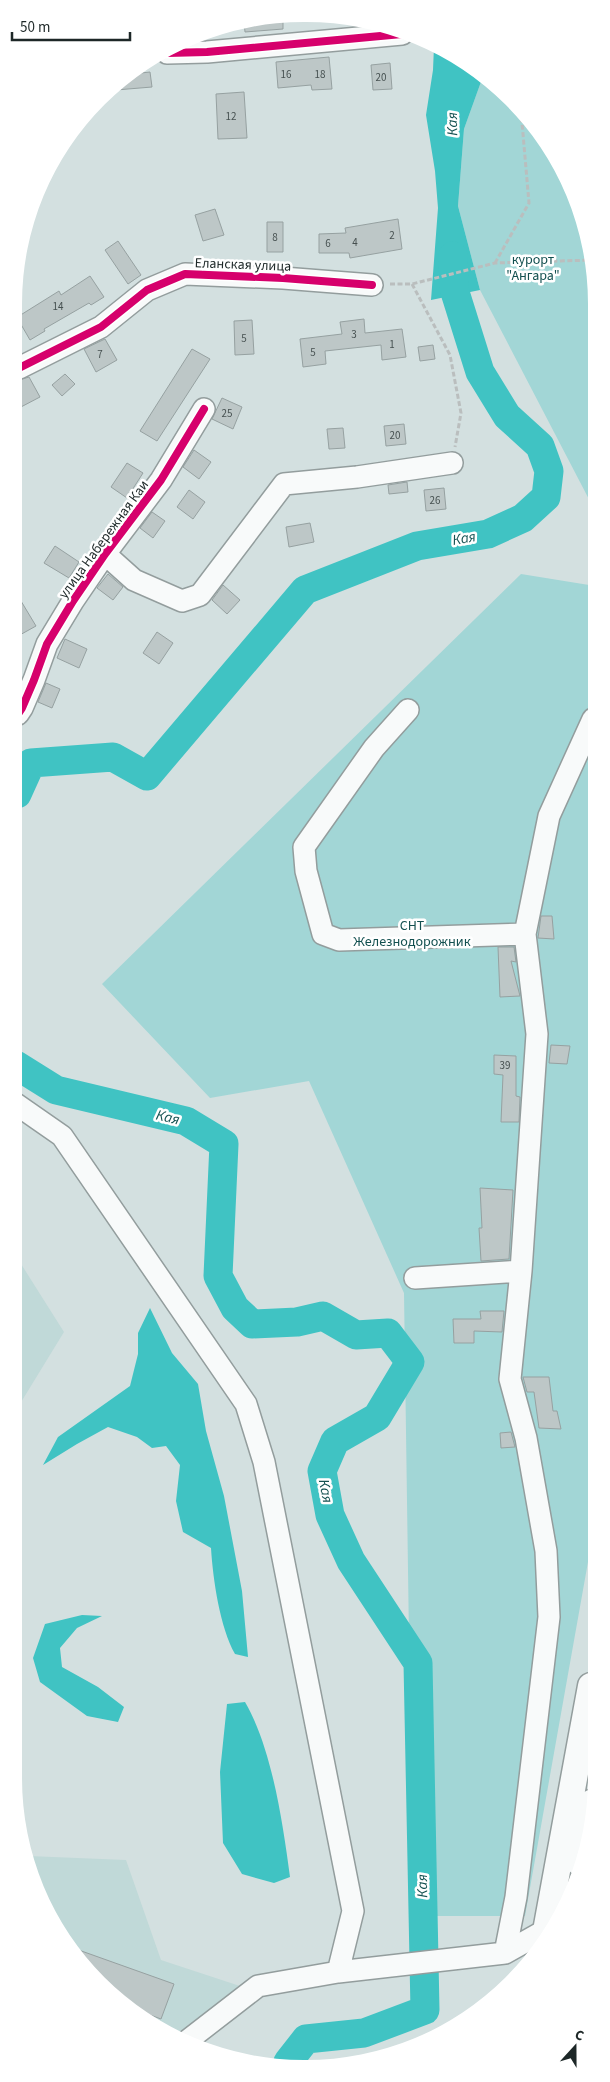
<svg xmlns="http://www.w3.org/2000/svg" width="610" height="2082" font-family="'Source Sans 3',sans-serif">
<rect width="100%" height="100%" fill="#d3e0e0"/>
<path fill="#c0d9d8" d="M 16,1256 L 64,1332 L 15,1412 Z
M 29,1856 L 126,1860 L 161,1960 L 243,1987 L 175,2037 L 86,1969 L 36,1888 Z"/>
<path fill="#a2d6d6" d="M 482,79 L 524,113 L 566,176 L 594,267 L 593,507 L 480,290 L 458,206 L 464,129 Z
M 593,562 L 591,1545 L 525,1916 L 413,1916 L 404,1293 L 309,1081 L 210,1098 L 102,984 L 521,574 L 589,585 Z"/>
<path fill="#40c3c3" d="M 434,46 L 450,53 L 482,79 L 464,129 L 458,206 L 480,290 L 431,300 L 438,208 L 435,171 L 426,115 L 433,70 Z
M 150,1308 L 172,1353 L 198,1384 L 206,1431 L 224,1496 L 242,1591 L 248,1657 L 235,1654 C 220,1627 213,1580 211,1548 L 183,1532 L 176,1501 L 180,1465 L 166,1446 L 152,1448 L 137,1437 L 108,1427 L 77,1444 L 43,1465 L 58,1437 L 130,1386 L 138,1354 L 138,1333 Z
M 82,1615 L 102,1616 L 77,1628 L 60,1648 L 62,1667 L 98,1687 L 124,1707 L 118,1722 L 87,1716 L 40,1682 L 33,1658 L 45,1624 Z
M 245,1702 C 272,1748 283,1824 290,1877 L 274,1883 L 242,1874 L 223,1843 L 220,1772 L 227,1704 Z"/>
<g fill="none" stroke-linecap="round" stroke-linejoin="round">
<path stroke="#40c3c3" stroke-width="29" d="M 17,794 L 31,763 L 113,757 L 147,776 L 305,590 L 417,546 L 488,534 L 523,518 L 546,497 L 549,471 L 540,446 L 507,416 L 480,372 L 454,289 L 453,256
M 16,1065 L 56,1090 L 186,1121 L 224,1144 L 218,1276 L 235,1308 L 252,1324 L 297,1322 L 323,1316 L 356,1335 L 388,1333 L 410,1362 L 377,1417 L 335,1441 L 322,1471 L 330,1515 L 351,1561 L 418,1663 L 425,2010 L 364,2033 L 306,2039 L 288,2062 L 290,2067"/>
</g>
<path fill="#bdc7c7" stroke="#96a1a1" d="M 248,19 L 283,19 L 283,29 L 245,32 L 244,21 Z
M 329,57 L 332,89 L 312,90 L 311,85 L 278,88 L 276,62 Z
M 390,63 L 392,89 L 373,90 L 371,65 Z
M 150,72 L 152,87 L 116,90 L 132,74 Z
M 244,92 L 247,138 L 218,139 L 216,94 Z
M 215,209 L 224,235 L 203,241 L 195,215 Z
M 398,219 L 402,249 L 350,258 L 349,253 L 319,253 L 319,234 L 346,233 L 345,228 Z
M 267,222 L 283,222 L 283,252 L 267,252 Z
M 118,241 L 141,275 L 128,284 L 105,250 Z
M 90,276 L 104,297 L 91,305 L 89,303 L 44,329 L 45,331 L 30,340 L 19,321 L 19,316 L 59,291 L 61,295 Z
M 364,319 L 365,333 L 402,329 L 406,357 L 382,360 L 381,345 L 325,351 L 326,364 L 303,367 L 300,339 L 342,334 L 340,322 Z
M 252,320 L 254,354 L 235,355 L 234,321 Z
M 105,339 L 117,360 L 96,372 L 84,349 Z
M 433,345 L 435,359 L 420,361 L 418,347 Z
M 192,349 L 210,359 L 157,441 L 140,431 Z
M 65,374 L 75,384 L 62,396 L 52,385 Z
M 29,377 L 40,397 L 19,408 L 19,380 Z
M 222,398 L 242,407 L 233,429 L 212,419 Z
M 404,424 L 406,444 L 386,446 L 384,426 Z
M 343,428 L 345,448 L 329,449 L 327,429 Z
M 194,450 L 211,462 L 199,479 L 183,467 Z
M 127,463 L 143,473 L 127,498 L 111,487 Z
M 407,482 L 408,492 L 389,494 L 388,485 Z
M 444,488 L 446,509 L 426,511 L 424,490 Z
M 189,490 L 205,502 L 193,519 L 177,507 Z
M 152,512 L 165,521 L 153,538 L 140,528 Z
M 310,523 L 314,542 L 289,547 L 286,527 Z
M 55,546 L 79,562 L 69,578 L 44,563 Z
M 108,574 L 123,587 L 113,600 L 97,588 Z
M 223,585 L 240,600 L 227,614 L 212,600 Z
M 18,596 L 36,626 L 18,636 Z
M 157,632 L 173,643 L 159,664 L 143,653 Z
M 65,639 L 87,649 L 79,668 L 57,658 Z
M 46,683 L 60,689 L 52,708 L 38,702 Z
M 541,916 L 552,916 L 554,939 L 538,938 Z
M 498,947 L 514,947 L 516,962 L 511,961 L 520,996 L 500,997 Z
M 551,1045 L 570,1046 L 567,1064 L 549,1063 Z
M 494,1055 L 516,1056 L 516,1096 L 520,1097 L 519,1122 L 501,1122 L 503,1075 L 494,1074 Z
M 480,1188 L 513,1190 L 509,1259 L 481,1261 L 479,1228 L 482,1228 Z
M 480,1311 L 504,1311 L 502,1332 L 474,1331 L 474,1343 L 454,1343 L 453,1319 L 481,1319 Z
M 523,1377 L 549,1377 L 553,1411 L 557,1411 L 561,1429 L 539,1428 L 534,1392 L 527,1392 Z
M 511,1432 L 515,1447 L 501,1448 L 500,1433 Z
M 73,1948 L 174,1984 L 161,2019 L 142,2012 L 86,1969 Z"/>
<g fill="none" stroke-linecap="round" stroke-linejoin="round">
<defs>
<path id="minor" d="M 167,53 L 207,52 L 402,34
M 19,368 L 101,327 L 147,290 L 185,274 L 283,278 L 372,285
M 105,554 L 134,580 L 182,601 L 200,595 L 284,484 L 357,477 L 452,463
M 408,710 L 374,748 L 304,847 L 306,871 L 323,934 L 339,940 L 525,934
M 18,714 L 22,708 L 34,680 L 47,644 L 73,601 L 105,554 L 161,480 L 204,409
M 16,1104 L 62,1136 L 246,1404 L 264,1462 L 353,1911 L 338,1972
M 415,1278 L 521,1271
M 505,1953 L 516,1897 L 549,1617 L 546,1551 L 526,1438 L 510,1379 L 521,1271 L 537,1034 L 525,934 L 549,816 L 593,719
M 187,2041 L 258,1986 L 338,1972 L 505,1953 L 546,1930"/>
<path id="major" d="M 579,1862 L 591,1803
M 544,1942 L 591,1686"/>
</defs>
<use href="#minor" stroke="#939d9d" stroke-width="24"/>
<use href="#major" stroke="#939d9d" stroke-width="29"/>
<path stroke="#babebe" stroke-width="3" stroke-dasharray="5 2.5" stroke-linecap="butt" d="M 495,263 L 529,203 L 521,111
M 390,284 L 412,284 L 495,263 L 592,260
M 412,284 L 450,355 L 461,413 L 455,447"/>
<use href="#minor" stroke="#f8fafa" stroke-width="21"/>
<use href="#major" stroke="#f8fafa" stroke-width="26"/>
<defs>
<path id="cycleway" d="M 167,53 L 207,52 L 402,34
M 19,368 L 101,327 L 147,290 L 185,274 L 283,278 L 372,285
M 18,714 L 22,708 L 34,680 L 47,644 L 73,601 L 105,554 L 161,480 L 204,409"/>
</defs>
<use href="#cycleway" stroke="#fff" stroke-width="11"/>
<use href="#cycleway" stroke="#d6006c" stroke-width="8"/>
</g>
<g text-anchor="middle" stroke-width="5" stroke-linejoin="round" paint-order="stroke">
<g font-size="11" fill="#465050">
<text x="286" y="78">16</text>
<text x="320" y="78">18</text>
<text x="381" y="81">20</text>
<text x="231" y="120">12</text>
<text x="392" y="239">2</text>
<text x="275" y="241">8</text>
<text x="355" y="246">4</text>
<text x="328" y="247">6</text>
<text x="58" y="310">14</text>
<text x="354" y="338">3</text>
<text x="244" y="342">5</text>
<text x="392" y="348">1</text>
<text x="313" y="356">5</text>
<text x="100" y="358">7</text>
<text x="227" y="417">25</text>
<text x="395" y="439">20</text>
<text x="435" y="504">26</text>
<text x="505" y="1069">39</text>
</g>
<g font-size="14" fill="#135050" stroke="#fff">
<text x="533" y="264">курорт<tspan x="533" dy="16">"Ангара"</tspan></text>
<text x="412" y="930">СНТ<tspan x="412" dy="16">Железнодорожник</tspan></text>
</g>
<g font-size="14" fill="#1d2727" stroke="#fff">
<text transform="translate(243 264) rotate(2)" y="5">Еланская улица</text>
<text transform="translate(103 539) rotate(-54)" y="5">улица Набережная Каи</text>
</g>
<g font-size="15" font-style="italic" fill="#145151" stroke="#fff">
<text transform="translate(452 124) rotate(-91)" y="5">Кая</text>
<text transform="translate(464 538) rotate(-10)" y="5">Кая</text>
<text transform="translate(168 1117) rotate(13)" y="5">Кая</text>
<text transform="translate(326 1491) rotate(79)" y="5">Кая</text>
<text transform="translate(422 1886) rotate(-91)" y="5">Кая</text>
</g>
</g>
<path d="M0 0H610V2082H0ZM304 22H306A282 282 0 0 1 588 304V1778A282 282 0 0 1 306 2060H304A282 282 0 0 1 22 1778V304A282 282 0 0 1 304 22Z" fill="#fff" fill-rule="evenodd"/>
<g transform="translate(575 2047) rotate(21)" stroke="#ffffff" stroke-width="4" paint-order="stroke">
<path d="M0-4L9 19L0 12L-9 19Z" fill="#1d2727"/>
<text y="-8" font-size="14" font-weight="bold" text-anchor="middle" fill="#1d2727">С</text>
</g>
<path d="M12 32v8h118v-8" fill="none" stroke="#1d2727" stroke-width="2.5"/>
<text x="20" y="32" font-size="15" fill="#1d2727" stroke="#ffffff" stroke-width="4" paint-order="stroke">50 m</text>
</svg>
